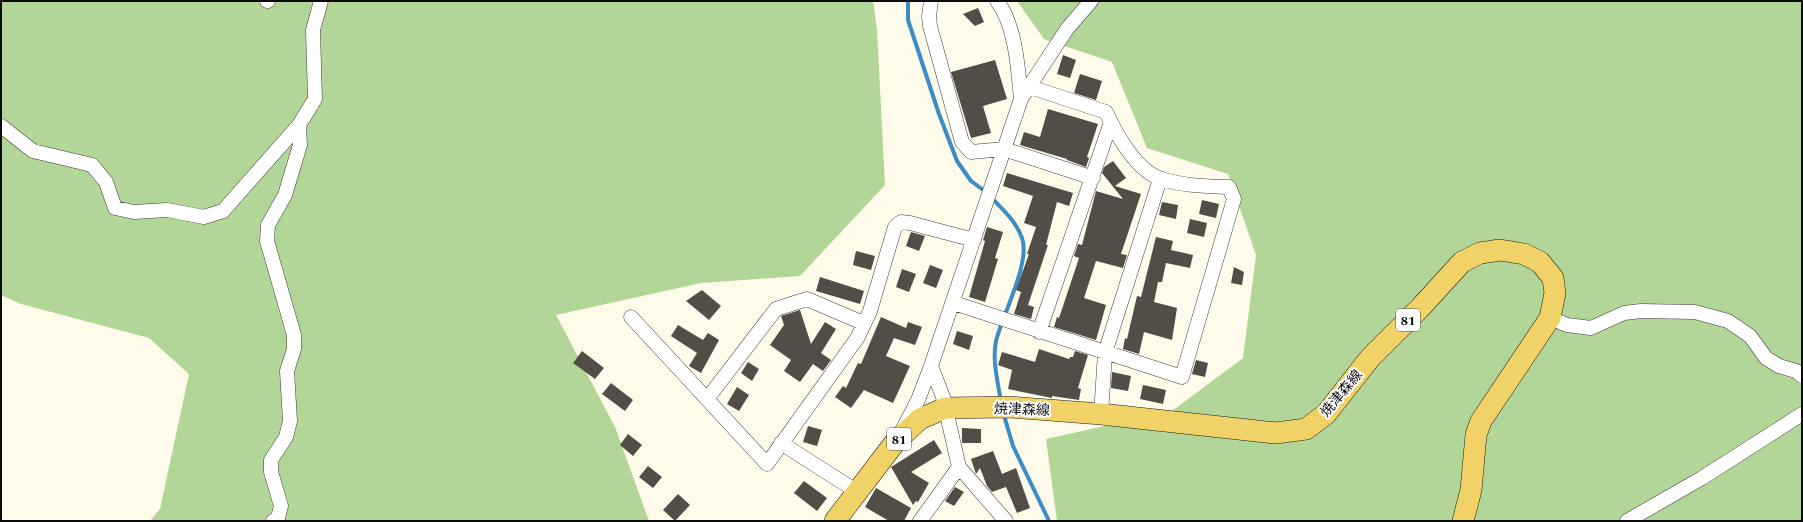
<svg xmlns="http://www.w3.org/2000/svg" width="1803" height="522" font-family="Spectral,'Noto Sans JP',serif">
<rect width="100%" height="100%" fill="#fefbeb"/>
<path fill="#b2d697" d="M 1,1 L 873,1 L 877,30 L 885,185 L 800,276 L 701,283 L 556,315 L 615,427 L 649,521 L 150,521 L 160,509 L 189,374 L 149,338 L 21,304 L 1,295 Z
M 1017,1 L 1802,1 L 1802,521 L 1057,521 L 1046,439 L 1172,411 L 1243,358 L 1256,255 L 1228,174 L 1147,148 L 1112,62 L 1044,39 Z"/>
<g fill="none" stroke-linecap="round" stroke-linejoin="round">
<path stroke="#3d8dc5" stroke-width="4" d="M 908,1 L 908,20 L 939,114 L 957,161 L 971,181 L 986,192
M 991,197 C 1003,210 1016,221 1022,238 C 1031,262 1002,316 996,341 C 992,361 998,382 1001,402
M 1003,412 L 1013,446 L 1049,521"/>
</g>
<path fill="#534d48" d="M 978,8 L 984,22 L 975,26 L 963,14 Z
M 1063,55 L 1076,60 L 1070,78 L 1057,74 Z
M 995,60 L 1007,99 L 983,106 L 991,133 L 971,138 L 951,72 Z
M 1080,74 L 1102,81 L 1096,100 L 1074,93 Z
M 1048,109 L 1098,124 L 1087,157 L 1089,158 L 1086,167 L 1067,160 L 1067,159 L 1020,145 L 1024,132 L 1040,137 Z
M 1113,161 L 1126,178 L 1115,186 L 1141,194 L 1121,254 L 1127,255 L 1123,268 L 1096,261 L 1084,298 L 1106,305 L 1096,340 L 1054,327 L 1057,317 L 1059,318 L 1079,258 L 1074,256 L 1078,244 L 1082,245 L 1096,191 L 1123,199 L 1102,173 L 1104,167 Z
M 1007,173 L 1073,193 L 1069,206 L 1057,202 L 1046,245 L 1048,245 L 1028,305 L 1034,307 L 1031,319 L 1014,314 L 1021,292 L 1016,290 L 1029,254 L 1027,254 L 1036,227 L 1024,223 L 1033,196 L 1003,186 Z
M 1202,200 L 1219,204 L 1216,218 L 1199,214 Z
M 1162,202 L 1178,205 L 1176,219 L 1159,215 Z
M 1190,219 L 1207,223 L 1204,237 L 1187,233 Z
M 987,227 L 1003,232 L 995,258 L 998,259 L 985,302 L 969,297 L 985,241 L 983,240 Z
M 911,232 L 925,236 L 919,251 L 906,246 Z
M 1156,237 L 1173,241 L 1171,250 L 1193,255 L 1190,268 L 1166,263 L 1162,282 L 1158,282 L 1154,302 L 1177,308 L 1172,340 L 1144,332 L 1139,354 L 1123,349 L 1125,338 L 1127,339 L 1137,296 L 1141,297 Z
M 856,251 L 875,256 L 871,270 L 853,265 Z
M 930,265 L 943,270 L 936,288 L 923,283 Z
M 1234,267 L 1244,272 L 1242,285 L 1231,283 Z
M 902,269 L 916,274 L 909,292 L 896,287 Z
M 820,277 L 864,291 L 860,304 L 816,291 Z
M 702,290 L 721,306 L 709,320 L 686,301 Z
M 800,310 L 811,344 L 825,322 L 836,329 L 821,353 L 831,360 L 823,371 L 813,364 L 800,382 L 784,371 L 791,360 L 770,345 L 784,325 L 781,316 Z
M 881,317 L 906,328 L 908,322 L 922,327 L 915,345 L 894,338 L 886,356 L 910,366 L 893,403 L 864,390 L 851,408 L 835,397 L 843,386 L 846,388 L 858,363 L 861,364 Z
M 678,325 L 703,340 L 708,333 L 719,340 L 701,373 L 689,366 L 697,353 L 671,336 Z
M 957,331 L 973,336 L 969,350 L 953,344 Z
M 1039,349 L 1069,359 L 1070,357 L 1073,357 L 1075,351 L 1088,355 L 1078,388 L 1081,389 L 1079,400 L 1052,396 L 1052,398 L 1008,389 L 1012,370 L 998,365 L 1002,352 L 1035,362 Z
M 582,351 L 604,368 L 595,379 L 573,363 Z
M 1196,360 L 1208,363 L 1205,377 L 1192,374 Z
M 748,362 L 759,369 L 752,381 L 741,373 Z
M 1112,372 L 1131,376 L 1128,391 L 1111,388 Z
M 611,383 L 633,400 L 625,411 L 602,394 Z
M 1143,385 L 1166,390 L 1163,404 L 1140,399 Z
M 737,387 L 749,395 L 739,411 L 727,404 Z
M 808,426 L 822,430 L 817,446 L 803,442 Z
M 962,428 L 981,429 L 981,443 L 962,443 Z
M 628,434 L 642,445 L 633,456 L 620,445 Z
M 934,440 L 942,453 L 911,472 L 929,483 L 918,502 L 916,501 L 913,505 L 891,467 Z
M 993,451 L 1002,474 L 1016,468 L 1030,508 L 1017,513 L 1006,487 L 992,492 L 987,486 L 980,468 L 976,474 L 971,459 Z
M 648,466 L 662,477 L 653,488 L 639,477 Z
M 804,481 L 827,498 L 817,511 L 794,493 Z
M 955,487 L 964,492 L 954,506 L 945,501 Z
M 876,488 L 911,508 L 904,521 L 889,521 L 865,507 Z
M 678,494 L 690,505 L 675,521 L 663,510 Z"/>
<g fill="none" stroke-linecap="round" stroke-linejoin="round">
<defs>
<path id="minor" d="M 267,1 L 268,1
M 931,1 L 929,16 L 930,26 L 962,142 L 971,152 L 1004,149 L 1093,178
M 997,1 C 1016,26 1018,69 1021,99
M 1,126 L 33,151 L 92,165 L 106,182 L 115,208 L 134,212 L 167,210 L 204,217 L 223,211 L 299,125 L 315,99 L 313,30 L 321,1
M 954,303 L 1182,377 L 1234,199 L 1229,187 C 1206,186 1183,186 1162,179 C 1137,172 1116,134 1106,112 L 1030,87
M 631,317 L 767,464 L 858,337 L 870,311 L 895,227 L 901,222 L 910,223 L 974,240
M 1550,318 L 1567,325 L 1591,328 L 1624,313 L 1641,311 L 1695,312 L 1728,321 L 1750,336 L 1766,358 L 1779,366 L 1796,371 L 1802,376
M 1039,332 L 1111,122
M 707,399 L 776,309 L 807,299 L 863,323
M 1101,414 L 1105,353 L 1160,179
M 902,431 L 918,400 L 931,366
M 781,443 L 856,491
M 273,521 L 278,518 L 281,506 L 271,472 L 271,460 L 286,437 L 290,421 L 287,371 L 294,349 L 294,335 L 267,241 L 268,225 L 285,195 L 300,145 L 299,125
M 920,521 L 959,467
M 1006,521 L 959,467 L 943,397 L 931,366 L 1021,99 L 1067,29 L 1091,1
M 1627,521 L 1702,478 L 1802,414"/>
<path id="primary" d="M 835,521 L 896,441 L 920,419 L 945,408 L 1009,407 L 1101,414 L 1276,433 L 1306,429 L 1326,414 L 1370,358 L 1420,308 L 1462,262 L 1480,253 L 1500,250 L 1524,254 L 1540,262 L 1553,278 L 1555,293 L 1550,318 L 1481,421 L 1476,435 L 1471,490 L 1463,521"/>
</defs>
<use href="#minor" stroke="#3e3e3e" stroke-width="15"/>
<use href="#primary" stroke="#1c1c1c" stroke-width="22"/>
<use href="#minor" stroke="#fff" stroke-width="14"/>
<use href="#primary" stroke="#f1d267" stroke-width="21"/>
</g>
<g text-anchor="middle" stroke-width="4" stroke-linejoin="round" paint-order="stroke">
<g fill="#fff" stroke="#545454" stroke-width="1">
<rect x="1396" y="309" width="24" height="22" rx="3"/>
<rect x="887" y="428" width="24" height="22" rx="3"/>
</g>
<g font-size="13" font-weight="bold" fill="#0b0b0b">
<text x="1408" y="325">81</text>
<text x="899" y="444">81</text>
</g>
<g font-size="14" fill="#0b0b0b" stroke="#fff">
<text transform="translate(1341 393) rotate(-50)" y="5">焼津森線</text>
<text transform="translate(1022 409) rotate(2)" y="5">焼津森線</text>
</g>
</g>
<rect width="1803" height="522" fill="none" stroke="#0b0b0b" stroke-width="4"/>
</svg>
